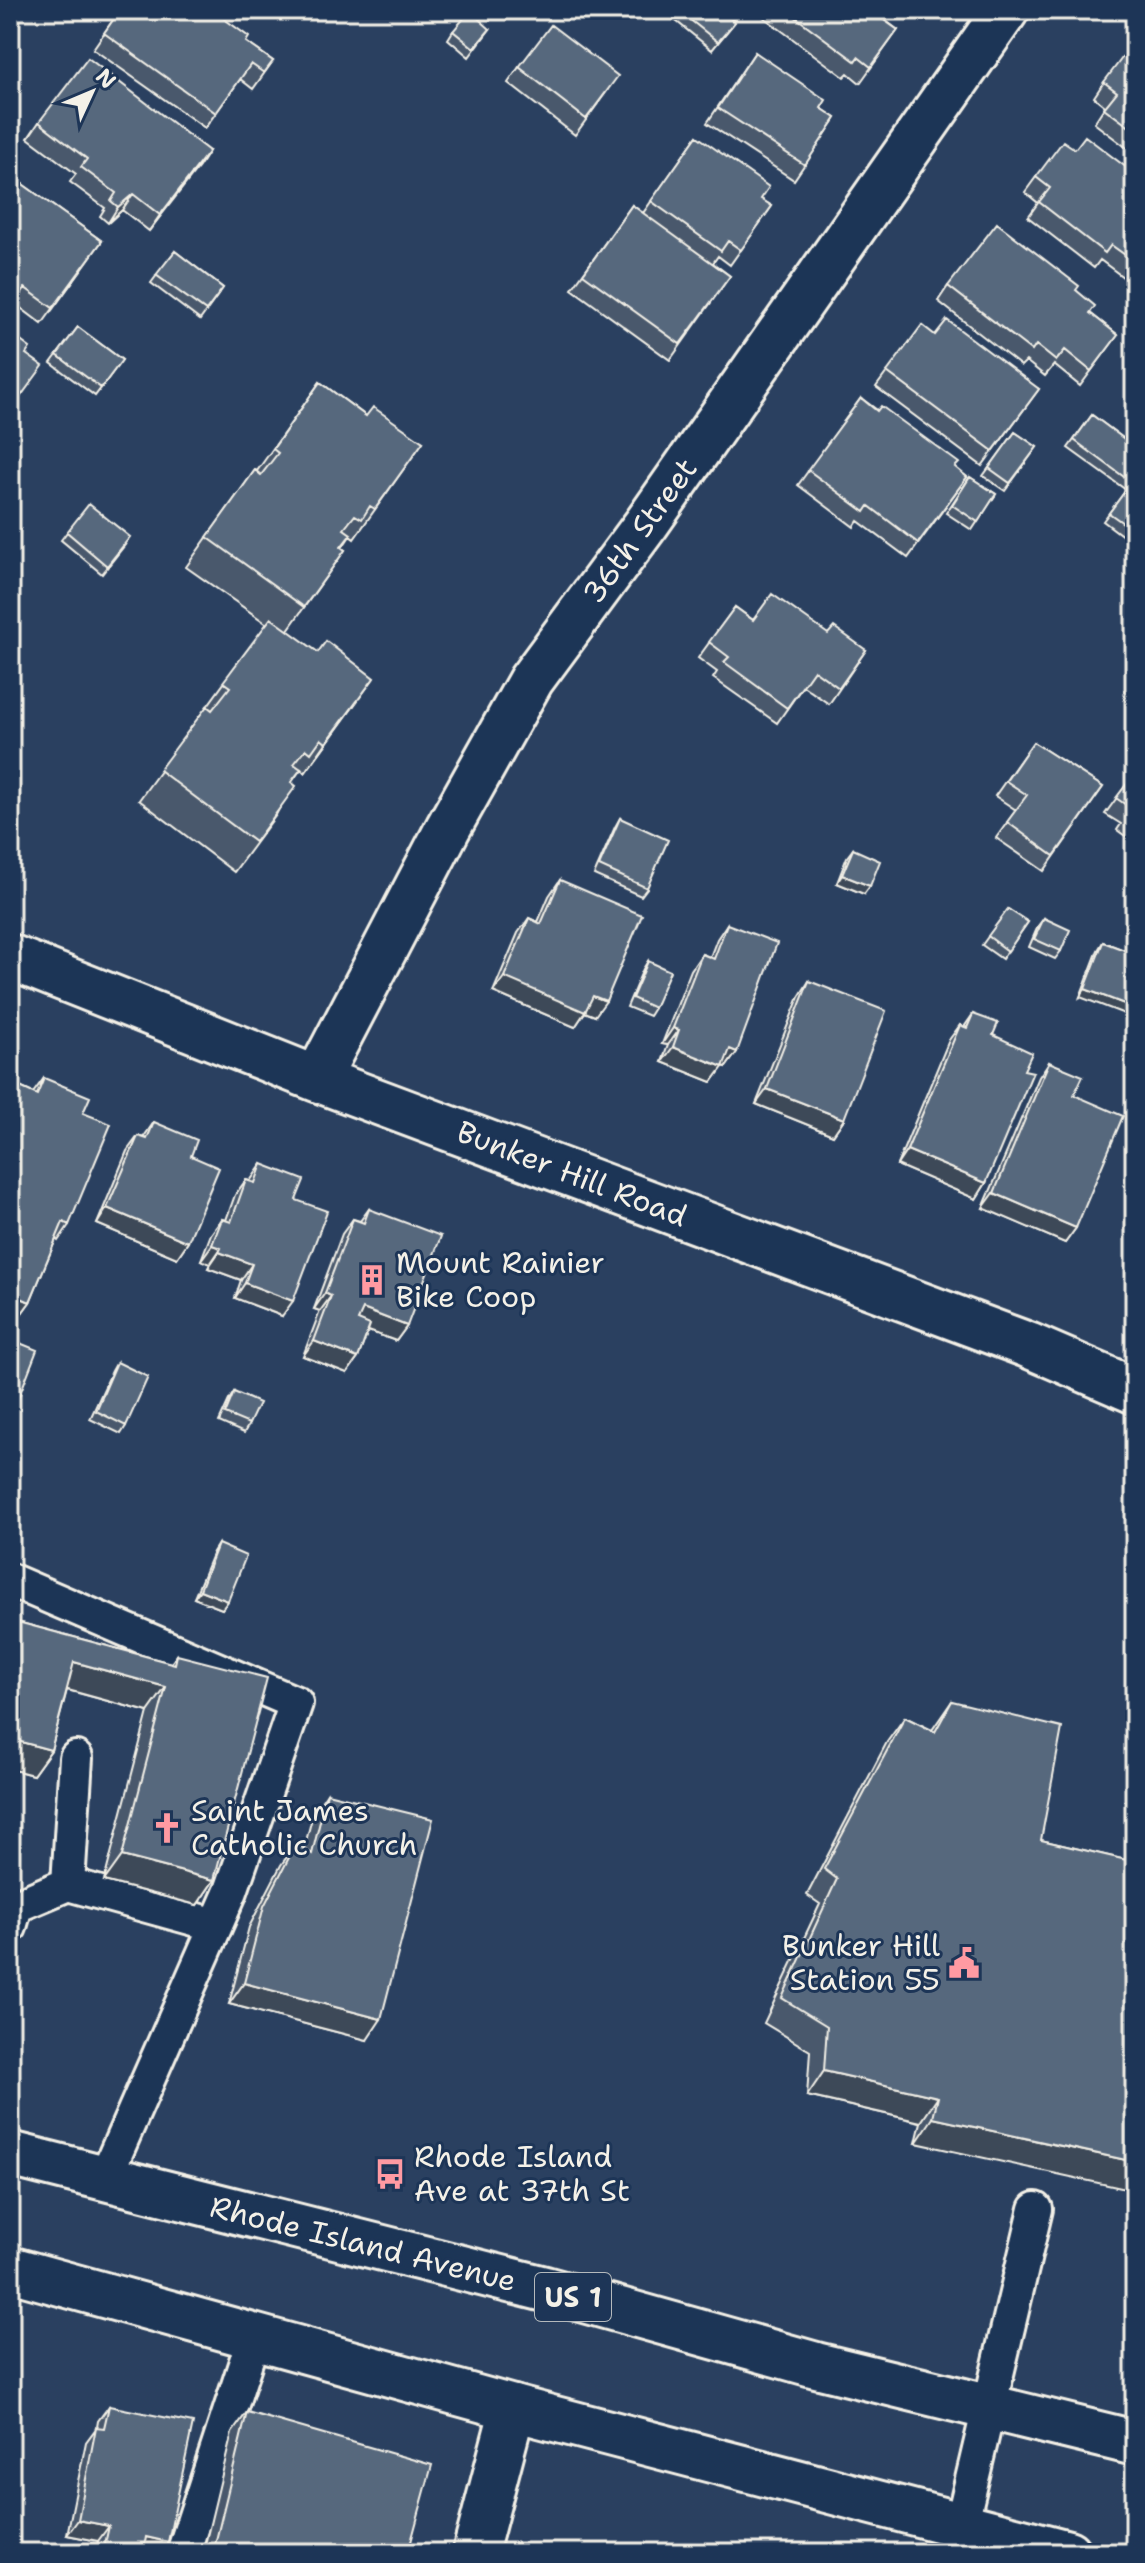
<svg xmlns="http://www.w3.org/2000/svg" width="1145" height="2563" font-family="'Shantell Sans',sans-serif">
<rect width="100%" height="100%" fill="#2a4060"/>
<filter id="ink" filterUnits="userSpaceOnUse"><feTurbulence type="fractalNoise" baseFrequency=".0125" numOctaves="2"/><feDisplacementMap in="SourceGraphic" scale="16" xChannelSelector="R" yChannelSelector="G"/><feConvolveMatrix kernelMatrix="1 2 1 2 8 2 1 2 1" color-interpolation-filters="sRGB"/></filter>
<g filter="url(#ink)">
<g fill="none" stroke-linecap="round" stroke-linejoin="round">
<defs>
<path id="lane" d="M 10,1580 L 296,1703 L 231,1891 L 104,2180
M 76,1758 L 68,1884 L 216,1925
M 10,1927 L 16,1906 L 68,1884
M 961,2526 L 1036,2209
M 183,2553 L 254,2337"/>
<path id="street" d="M 10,957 L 317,1079 L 1028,1345 L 1135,1391
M 317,1079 L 448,828 L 531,680 L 647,523 L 1006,10
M 475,2553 L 513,2408"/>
<path id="primary" d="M 10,2154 L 545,2289 L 816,2365 L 1135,2443
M 10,2269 L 513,2408 L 1068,2553"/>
</defs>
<use href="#lane" stroke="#f4f1e8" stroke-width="38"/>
<use href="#street" stroke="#f4f1e8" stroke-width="50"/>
<use href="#primary" stroke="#f4f1e8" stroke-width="50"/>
<use href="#lane" stroke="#1d3557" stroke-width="32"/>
<use href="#street" stroke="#1d3557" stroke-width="44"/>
<use href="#primary" stroke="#1d3557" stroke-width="44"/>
</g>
<path fill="#4a596c" stroke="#f4f1e8" stroke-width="2" d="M 120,10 L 246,42 L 273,61 L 253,89 L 240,79 L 205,128 L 93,49 Z
M 676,10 L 720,10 L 735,22 L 712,50 L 671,17 Z
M 754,10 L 892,10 L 885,20 L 898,30 L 860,83 L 848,73 L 844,77 Z
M 490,29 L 469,57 L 448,39 L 453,31 Z
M 755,52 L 821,108 L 836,118 L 794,180 L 707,123 Z
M 1135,54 L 1135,154 L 1094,123 L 1105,106 L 1094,97 L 1104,82 Z
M 519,67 L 607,91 L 575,135 L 508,83 Z
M 39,122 L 209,151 L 149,231 L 122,210 L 108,223 L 100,216 L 105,208 L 70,182 L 76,174 L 28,138 Z
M 697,136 L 761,199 L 772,206 L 730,265 L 718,256 L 713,263 L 730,276 L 670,360 L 572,289 L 632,205 L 643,213 Z
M 1075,149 L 1135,174 L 1135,286 L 1100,260 L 1094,268 L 1028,217 L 1038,203 L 1025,192 L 1036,177 Z
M 10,175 L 102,241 L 42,324 L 14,303 L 10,309 Z
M 175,251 L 223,288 L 200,320 L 151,283 Z
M 948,286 L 1076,290 L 1090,313 L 1118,335 L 1080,386 L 1054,365 L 1045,376 L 1026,361 L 1021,366 L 938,301 Z
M 78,327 L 122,360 L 95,396 L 51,363 Z
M 935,335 L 1039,389 L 982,466 L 876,387 L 887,372 Z
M 320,382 L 366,416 L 423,442 L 354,539 L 350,536 L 342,548 L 345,550 L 288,630 L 353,707 L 305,773 L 301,769 L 292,782 L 276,815 L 234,872 L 139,800 L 267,624 L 186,567 L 255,470 L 257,471 Z
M 861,398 L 967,477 L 908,558 L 858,521 L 854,527 L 798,485 Z
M 1092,415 L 1135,447 L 1135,528 L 1127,539 L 1103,521 L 1126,490 L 1068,448 Z
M 1015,432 L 1037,447 L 1005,491 L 983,476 Z
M 970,477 L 996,494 L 972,530 L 946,513 Z
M 67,532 L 125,545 L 102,574 L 61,540 Z
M 735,607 L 753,620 L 828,634 L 866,650 L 829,704 L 803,686 L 777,723 L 713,678 L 717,672 L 698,658 Z
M 1033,742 L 1103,787 L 1044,871 L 996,838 L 1016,810 L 995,796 Z
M 1135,773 L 1135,843 L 1117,830 L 1121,824 L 1105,814 Z
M 620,818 L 647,888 L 641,896 L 594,875 L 615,827 Z
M 853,849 L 864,894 L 837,883 L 847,857 Z
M 560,880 L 595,1016 L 585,1012 L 575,1027 L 493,992 L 518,933 L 529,918 L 538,922 L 549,896 Z
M 1008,909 L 1028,922 L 1002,959 L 982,945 Z
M 1044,918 L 1061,951 L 1055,959 L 1029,947 L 1038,926 Z
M 727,924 L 737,1052 L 726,1067 L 723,1066 L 712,1082 L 662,1062 L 668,1045 L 662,1044 L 691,970 L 702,954 L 710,957 L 717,939 Z
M 1103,942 L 1135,954 L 1080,997 L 1098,950 Z
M 648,961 L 654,1008 L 649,1016 L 627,1007 L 643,969 Z
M 809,981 L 844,1119 L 833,1135 L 756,1104 L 799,997 Z
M 973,1014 L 1024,1070 L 986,1183 L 976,1199 L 897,1165 L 949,1040 L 960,1025 L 964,1027 Z
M 1049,1062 L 1074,1095 L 1076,1228 L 1065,1243 L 983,1208 L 1039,1077 Z
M 44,1078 L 83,1113 L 69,1225 L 58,1241 L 56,1239 L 30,1302 L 19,1317 L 10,1313 L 10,1101 L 20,1087 L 33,1093 Z
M 154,1122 L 191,1156 L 188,1242 L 177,1258 L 97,1224 L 127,1151 L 138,1136 L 143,1138 Z
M 262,1164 L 296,1200 L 282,1316 L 235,1298 L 241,1280 L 208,1268 L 210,1264 L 201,1260 L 211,1234 L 222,1219 L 226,1220 L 235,1195 L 246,1180 L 250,1181 Z
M 369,1209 L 407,1326 L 396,1341 L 368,1331 L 358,1358 L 347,1373 L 303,1356 L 320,1311 L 314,1309 L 342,1234 L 353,1219 L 360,1221 Z
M 117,1362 L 126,1426 L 121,1434 L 90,1419 L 112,1371 Z
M 234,1392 L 249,1424 L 244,1433 L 219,1422 L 229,1400 Z
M 218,1544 L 228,1601 L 222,1609 L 194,1598 L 213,1552 Z
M 10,1620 L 171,1663 L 177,1655 L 214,1880 L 197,1905 L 104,1881 L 148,1712 L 67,1690 L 51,1750 L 33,1775 L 10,1769 Z
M 952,1701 L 1041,1840 L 1135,1862 L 916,2143 L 921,2122 L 807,2096 L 810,2051 L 764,2023 L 820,1904 L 807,1895 L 887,1742 L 905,1717 L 932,1730 Z
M 327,1793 L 367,2040 L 229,2004 L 249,1927 L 281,1865 L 296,1844 L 304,1849 L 313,1814 Z
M 109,2406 L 161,2553 L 96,2553 L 98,2541 L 67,2535 L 86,2442 L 97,2427 L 98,2421 Z
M 247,2412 L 408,2553 L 203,2553 L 232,2433 Z"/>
<path fill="#3c4858" stroke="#f4f1e8" stroke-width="2" d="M 209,151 L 199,167 L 149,231 L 160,215 Z
M 133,194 L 122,210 L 108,223 L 118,207 Z
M 374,678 L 353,707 L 305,773 L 326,743 Z
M 842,875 L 870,886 L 864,894 L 837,883 Z
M 504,977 L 593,996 L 606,1001 L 595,1016 L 585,1012 L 575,1027 L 493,992 Z
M 1085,989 L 1135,1008 L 1135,1018 L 1080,997 Z
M 673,1028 L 679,1030 L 668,1045 L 662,1044 Z
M 673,1047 L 723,1067 L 712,1082 L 662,1062 Z
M 730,1049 L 737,1052 L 726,1067 L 719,1065 Z
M 767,1089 L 844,1119 L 833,1135 L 756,1104 Z
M 907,1150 L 986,1183 L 976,1199 L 897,1165 Z
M 994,1193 L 1076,1228 L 1065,1243 L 983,1208 Z
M 107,1208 L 188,1242 L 177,1258 L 97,1224 Z
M 212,1245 L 221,1248 L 210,1264 L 201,1260 Z
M 219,1252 L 252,1264 L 241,1280 L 208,1268 Z
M 245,1283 L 293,1301 L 282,1316 L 235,1298 Z
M 10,1293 L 30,1302 L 19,1317 L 10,1313 Z
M 325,1293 L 331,1296 L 320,1311 L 314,1309 Z
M 363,1309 L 407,1326 L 396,1341 L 352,1325 Z
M 314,1341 L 358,1358 L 347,1373 L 303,1356 Z
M 10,1402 L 16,1404 L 10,1413 Z
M 200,1590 L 228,1601 L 222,1609 L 194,1598 Z
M 74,1662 L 166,1687 L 148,1712 L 57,1687 Z
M 10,1739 L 51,1750 L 33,1775 L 10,1769 Z
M 122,1856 L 214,1880 L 197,1905 L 104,1881 Z
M 244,1983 L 381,2019 L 367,2040 L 229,2004 Z
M 824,2071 L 938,2097 L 921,2122 L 807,2096 Z
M 933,2118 L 1135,2162 L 1135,2191 L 916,2143 Z
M 78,2520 L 109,2526 L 98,2541 L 67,2535 Z
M 146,2537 L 168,2542 L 161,2553 L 139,2553 Z"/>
<path fill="#56677d" stroke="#f4f1e8" stroke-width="2" d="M 120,10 L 212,10 L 249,37 L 246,42 L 273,61 L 264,73 L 251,64 L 216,113 L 104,33 Z
M 678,10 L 720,10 L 735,22 L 718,42 Z
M 786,10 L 892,10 L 884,20 L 898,30 L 871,67 L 858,57 L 855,61 Z
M 470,11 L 490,29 L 474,48 L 453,31 Z
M 551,25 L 618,76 L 586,119 L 519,67 Z
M 1128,50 L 1135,54 L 1135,131 L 1104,108 L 1117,92 L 1104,82 Z
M 755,52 L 826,100 L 821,108 L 836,118 L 805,165 L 718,108 Z
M 88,58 L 209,151 L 160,215 L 133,194 L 118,207 L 111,201 L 116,193 L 81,167 L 87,159 L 39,122 Z
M 697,136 L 769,187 L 761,199 L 772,206 L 741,250 L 728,241 L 721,251 L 651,201 Z
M 1085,136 L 1135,174 L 1135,262 L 1111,245 L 1105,253 L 1039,202 L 1050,188 L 1036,177 L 1063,141 L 1075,149 Z
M 10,175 L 102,241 L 53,308 L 25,288 L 21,294 L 10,287 L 10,281 L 15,274 L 10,270 Z
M 632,205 L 730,276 L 680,344 L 583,274 Z
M 997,223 L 1079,286 L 1076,290 L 1095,306 L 1090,313 L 1118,335 L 1091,371 L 1065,350 L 1056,361 L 1036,345 L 1032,351 L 948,286 Z
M 175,251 L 223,288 L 206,311 L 156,275 Z
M 947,320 L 1039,389 L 993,451 L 887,372 L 922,325 L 935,335 Z
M 78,327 L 122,360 L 101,388 L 57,355 Z
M 10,333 L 30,348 L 26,354 L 43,366 L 10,411 Z
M 320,382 L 366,416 L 373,407 L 423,442 L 375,509 L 370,506 L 362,519 L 355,515 L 344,529 L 351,534 L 341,547 L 345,550 L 304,607 L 207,537 L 255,470 L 261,475 L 278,453 L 273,449 Z
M 861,398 L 877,411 L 881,406 L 959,463 L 955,467 L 967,477 L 918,543 L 869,506 L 865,512 L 808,470 Z
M 1092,415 L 1135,447 L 1135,485 L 1074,440 Z
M 1015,432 L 1037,447 L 1010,483 L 989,468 Z
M 970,477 L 996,494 L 978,522 L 952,505 Z
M 1126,490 L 1135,497 L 1135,528 L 1133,530 L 1109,513 Z
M 89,504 L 130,537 L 107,566 L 67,532 Z
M 772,594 L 828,634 L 834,627 L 866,650 L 839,688 L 814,670 L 787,708 L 724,662 L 729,657 L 709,642 L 735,607 L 753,620 Z
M 271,618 L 318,652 L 326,641 L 374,678 L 326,743 L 321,739 L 311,753 L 306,749 L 294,764 L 301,769 L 291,782 L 296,786 L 255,842 L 159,770 L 207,706 L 212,710 L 230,687 L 223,682 Z
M 1033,742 L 1103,787 L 1054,856 L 1007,822 L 1027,795 L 1006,781 Z
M 1135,773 L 1135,820 L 1128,815 L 1132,809 L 1116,798 Z
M 620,818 L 668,840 L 647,888 L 599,866 Z
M 853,849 L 880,861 L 870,886 L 842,875 Z
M 560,880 L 642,915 L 606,1001 L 593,996 L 585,1012 L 504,977 L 529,918 L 541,924 Z
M 1008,909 L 1028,922 L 1008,951 L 988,936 Z
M 1044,918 L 1070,930 L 1061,951 L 1034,939 Z
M 727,924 L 777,943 L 737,1052 L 730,1049 L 723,1067 L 673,1047 L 679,1030 L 673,1028 L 702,954 L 714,959 Z
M 1103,942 L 1135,954 L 1135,1008 L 1085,989 Z
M 648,961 L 670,971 L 654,1008 L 632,998 Z
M 809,981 L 886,1011 L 844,1119 L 767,1089 Z
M 973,1014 L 998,1023 L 993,1035 L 1032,1053 L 1024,1070 L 1033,1072 L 986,1183 L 907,1150 L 960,1025 L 967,1028 Z
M 1049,1062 L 1083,1076 L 1074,1095 L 1123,1116 L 1076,1228 L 994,1193 Z
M 44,1078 L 90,1097 L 83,1113 L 111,1124 L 69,1225 L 63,1222 L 30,1302 L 10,1293 L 10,1110 L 20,1087 L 37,1095 Z
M 154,1122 L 197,1140 L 191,1156 L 219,1168 L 188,1242 L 107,1208 L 138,1136 L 147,1139 Z
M 262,1164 L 304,1180 L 296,1200 L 327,1211 L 293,1301 L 245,1283 L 252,1264 L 219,1252 L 221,1248 L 212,1245 L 222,1219 L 231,1222 L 246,1180 L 255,1183 Z
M 369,1209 L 441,1236 L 407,1326 L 363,1309 L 358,1320 L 370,1325 L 358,1358 L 314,1341 L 331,1296 L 325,1293 L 353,1219 L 364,1223 Z
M 10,1339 L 37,1350 L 16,1404 L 10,1402 Z
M 117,1362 L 148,1377 L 126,1426 L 96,1411 Z
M 234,1392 L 259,1403 L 249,1424 L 225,1414 Z
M 218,1544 L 246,1556 L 228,1601 L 200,1590 Z
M 10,1620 L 175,1664 L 177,1655 L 267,1678 L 214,1880 L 122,1856 L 166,1687 L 74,1662 L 51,1750 L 10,1739 Z
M 952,1701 L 1062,1728 L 1041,1840 L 1135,1862 L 1135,2162 L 933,2118 L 938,2097 L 824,2071 L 827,2026 L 782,1998 L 837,1879 L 824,1869 L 905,1717 L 935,1732 Z
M 327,1793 L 433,1819 L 381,2019 L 244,1983 L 264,1906 L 296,1844 L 312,1854 Z
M 109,2406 L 193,2423 L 168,2542 L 146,2537 L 143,2553 L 103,2553 L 109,2526 L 78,2520 L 96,2427 L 104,2428 Z
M 247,2412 L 432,2465 L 408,2553 L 213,2553 Z"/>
</g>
<defs>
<symbol id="building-bare" viewBox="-9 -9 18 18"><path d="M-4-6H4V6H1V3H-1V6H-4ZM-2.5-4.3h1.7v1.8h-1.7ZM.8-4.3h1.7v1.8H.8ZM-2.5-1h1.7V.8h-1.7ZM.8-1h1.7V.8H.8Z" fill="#ff9aa2" stroke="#1d3557" stroke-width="2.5" paint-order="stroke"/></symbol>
<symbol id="church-bare" viewBox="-9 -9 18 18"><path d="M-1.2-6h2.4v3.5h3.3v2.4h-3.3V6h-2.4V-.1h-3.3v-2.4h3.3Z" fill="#ff9aa2" stroke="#1d3557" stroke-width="2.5" paint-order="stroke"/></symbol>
<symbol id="civic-bare" viewBox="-9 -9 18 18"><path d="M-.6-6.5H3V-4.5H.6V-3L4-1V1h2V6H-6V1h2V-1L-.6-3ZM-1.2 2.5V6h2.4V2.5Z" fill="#ff9aa2" stroke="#1d3557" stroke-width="2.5" paint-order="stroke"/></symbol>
<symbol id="bus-bare" viewBox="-9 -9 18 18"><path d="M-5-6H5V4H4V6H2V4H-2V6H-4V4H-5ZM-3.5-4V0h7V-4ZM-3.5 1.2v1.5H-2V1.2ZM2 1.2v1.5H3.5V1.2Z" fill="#ff9aa2" stroke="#1d3557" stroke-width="2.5" paint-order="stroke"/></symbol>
</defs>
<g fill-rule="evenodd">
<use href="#building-bare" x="350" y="1258" width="44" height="44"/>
<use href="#church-bare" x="145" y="1806" width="44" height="44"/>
<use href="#civic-bare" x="942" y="1941" width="44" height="44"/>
<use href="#bus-bare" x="368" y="2152" width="44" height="44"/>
</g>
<g text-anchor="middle" stroke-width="6" stroke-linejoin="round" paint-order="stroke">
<rect fill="#1d3557" stroke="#b4b9bc" stroke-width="2" x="535" y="2273" width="76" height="48" rx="6"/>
<g font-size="28" font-weight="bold" fill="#f4f1e8">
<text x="573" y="2307">US 1</text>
</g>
<g font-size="30" fill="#f4f1e8" stroke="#1d3557">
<text transform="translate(640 531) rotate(-54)" y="10">36th Street</text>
<text transform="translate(572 1174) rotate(21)" y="10">Bunker Hill Road</text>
<text transform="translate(363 2244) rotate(14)" y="10">Rhode Island Avenue</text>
</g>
<g font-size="30" fill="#f4f1e8" stroke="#1d3557" text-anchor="start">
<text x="396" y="1273">Mount Rainier<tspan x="396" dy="34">Bike Coop</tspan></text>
<text x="191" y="1821">Saint James<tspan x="191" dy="34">Catholic Church</tspan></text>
<text x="940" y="1956" text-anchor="end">Bunker Hill<tspan x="940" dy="34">Station 55</tspan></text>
<text x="414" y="2167">Rhode Island<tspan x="414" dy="34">Ave at 37th St</tspan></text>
</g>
</g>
<rect width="1145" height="2563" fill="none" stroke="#1d3557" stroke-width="40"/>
<rect x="20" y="20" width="1105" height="2523" fill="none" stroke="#f4f1e8" stroke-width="3" filter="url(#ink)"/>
<g transform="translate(92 92) rotate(46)" stroke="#1d3557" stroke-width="6" paint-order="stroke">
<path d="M0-6L14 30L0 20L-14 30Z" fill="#f4f1e8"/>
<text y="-12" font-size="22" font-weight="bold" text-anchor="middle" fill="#f4f1e8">N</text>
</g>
</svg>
